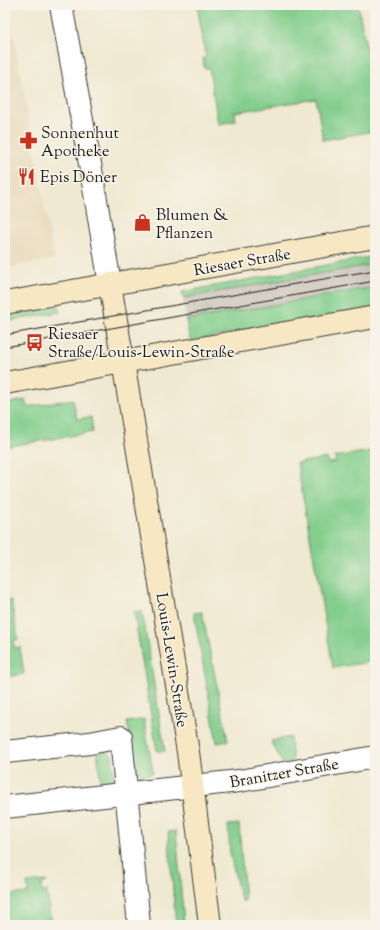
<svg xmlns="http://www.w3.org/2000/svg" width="380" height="930" font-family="'Sorts Mill Goudy',serif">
<rect width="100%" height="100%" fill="#f7f3e8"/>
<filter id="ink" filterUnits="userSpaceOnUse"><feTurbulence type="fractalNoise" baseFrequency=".025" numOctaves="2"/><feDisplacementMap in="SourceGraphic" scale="8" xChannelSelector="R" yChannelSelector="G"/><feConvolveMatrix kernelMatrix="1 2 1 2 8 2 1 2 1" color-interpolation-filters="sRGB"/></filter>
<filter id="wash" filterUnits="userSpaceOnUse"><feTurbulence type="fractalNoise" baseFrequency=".012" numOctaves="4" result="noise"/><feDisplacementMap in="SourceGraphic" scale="16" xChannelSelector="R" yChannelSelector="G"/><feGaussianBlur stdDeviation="0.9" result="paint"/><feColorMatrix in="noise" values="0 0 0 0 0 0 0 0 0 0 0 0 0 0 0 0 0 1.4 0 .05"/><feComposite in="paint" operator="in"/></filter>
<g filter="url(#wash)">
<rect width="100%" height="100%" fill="#f0e9d1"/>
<path fill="#e9d9ba" d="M 5,5 L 8,5 L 54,259 L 5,268 Z"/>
<path fill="#c9c3b8" d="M 375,264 L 375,287 L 186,320 L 183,298 Z"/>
<path fill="#83ce8c" stroke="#507554" d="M 197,5 L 358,5 L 372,77 L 375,77 L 375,131 L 323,140 L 316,99 L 235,112 L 236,121 L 218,124 L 209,68 L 204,68 L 203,58 L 206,57 Z
M 375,256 L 375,264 L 183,298 L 182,292 Z
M 375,287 L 375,308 L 190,341 L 186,320 Z
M 59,303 L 60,312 L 5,322 L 5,312 Z
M 73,399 L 77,419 L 91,417 L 93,432 L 5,447 L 5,404 L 25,400 L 27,407 Z
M 375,450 L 375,661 L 333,668 L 297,463 L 327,458 L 328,463 L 336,462 L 335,457 Z
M 5,594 L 6,601 L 11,600 L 18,639 L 13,641 L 15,648 L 20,647 L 24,674 L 5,677 Z
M 142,611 L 165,751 L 157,751 L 134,612 Z
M 202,612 L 228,741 L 217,743 L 194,613 Z
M 144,719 L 153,773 L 141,777 L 135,763 L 127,722 Z
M 290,737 L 293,762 L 283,764 L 271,741 Z
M 97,750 L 104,750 L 112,755 L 115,786 L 101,787 Z
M 239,824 L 245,901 L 241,901 L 230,854 L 228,825 Z
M 176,831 L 184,925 L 176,925 L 168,832 Z
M 46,881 L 46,883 L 41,884 L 42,892 L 47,891 L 51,925 L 5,925 L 5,900 L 8,900 L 7,895 L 28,893 L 27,883 Z"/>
</g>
<g filter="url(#ink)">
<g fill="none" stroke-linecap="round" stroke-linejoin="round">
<defs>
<path id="street" d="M 61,5 L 90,164 L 110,284
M 5,752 L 90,743 L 121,737 L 139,925
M 5,807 L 239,781 L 375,757"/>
<path id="secondary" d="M 110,284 L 188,752 L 210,925
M 5,303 L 375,237
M 5,383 L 375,317"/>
</defs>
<use href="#street" stroke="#3c3b37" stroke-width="24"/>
<use href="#secondary" stroke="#3c3b37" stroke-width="24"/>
<use href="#street" stroke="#fff" stroke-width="22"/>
<use href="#secondary" stroke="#f7e8c3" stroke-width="22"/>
<path stroke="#1c1c1c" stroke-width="1" d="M 5,335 L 375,270
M 5,347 L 375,281"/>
</g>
</g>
<defs>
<symbol id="pharmacy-bare" viewBox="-9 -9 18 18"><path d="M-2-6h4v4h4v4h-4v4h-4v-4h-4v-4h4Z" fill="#c8321e" stroke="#f7f3e8" stroke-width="2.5" paint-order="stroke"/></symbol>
<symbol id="restaurant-bare" viewBox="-9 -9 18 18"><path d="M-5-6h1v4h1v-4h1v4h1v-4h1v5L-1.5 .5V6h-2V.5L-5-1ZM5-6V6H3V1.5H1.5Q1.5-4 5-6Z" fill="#c8321e" stroke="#f7f3e8" stroke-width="2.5" paint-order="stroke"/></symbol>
<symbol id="shop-bare" viewBox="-9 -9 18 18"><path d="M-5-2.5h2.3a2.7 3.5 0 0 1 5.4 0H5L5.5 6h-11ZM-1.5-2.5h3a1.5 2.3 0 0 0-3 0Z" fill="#c8321e" stroke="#f7f3e8" stroke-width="2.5" paint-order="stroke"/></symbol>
<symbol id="bus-bare" viewBox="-9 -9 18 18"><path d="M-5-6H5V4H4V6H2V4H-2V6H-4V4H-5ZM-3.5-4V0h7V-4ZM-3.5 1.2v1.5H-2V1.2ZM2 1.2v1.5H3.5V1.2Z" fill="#c8321e" stroke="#f7f3e8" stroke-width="2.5" paint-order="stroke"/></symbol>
</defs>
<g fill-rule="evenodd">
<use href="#pharmacy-bare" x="16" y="128" width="25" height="25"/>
<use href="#restaurant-bare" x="14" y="164" width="25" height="25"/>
<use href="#shop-bare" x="130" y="210" width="25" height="25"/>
<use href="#bus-bare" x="22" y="330" width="25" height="25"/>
</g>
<g text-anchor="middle" stroke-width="3" stroke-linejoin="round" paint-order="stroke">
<g font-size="16" fill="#1c1c1c" stroke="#f7f3e8" text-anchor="start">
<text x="41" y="138">Sonnenhut<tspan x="41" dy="18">Apotheke</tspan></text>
<text x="40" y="182">Epis Döner</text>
<text x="156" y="220">Blumen &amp;<tspan x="156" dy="18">Pflanzen</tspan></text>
<text x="48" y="339">Riesaer<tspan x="48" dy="18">Straße/Louis-Lewin-Straße</tspan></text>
</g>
<g font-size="16" fill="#1c1c1c" stroke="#f7f3e8">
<text transform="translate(242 261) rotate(-10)" y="6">Riesaer Straße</text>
<text transform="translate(173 660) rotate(81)" y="6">Louis-Lewin-Straße</text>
<text transform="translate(284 772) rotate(-10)" y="6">Branitzer Straße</text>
</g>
</g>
<rect width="380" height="930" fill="none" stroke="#f7f3e8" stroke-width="20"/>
</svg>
